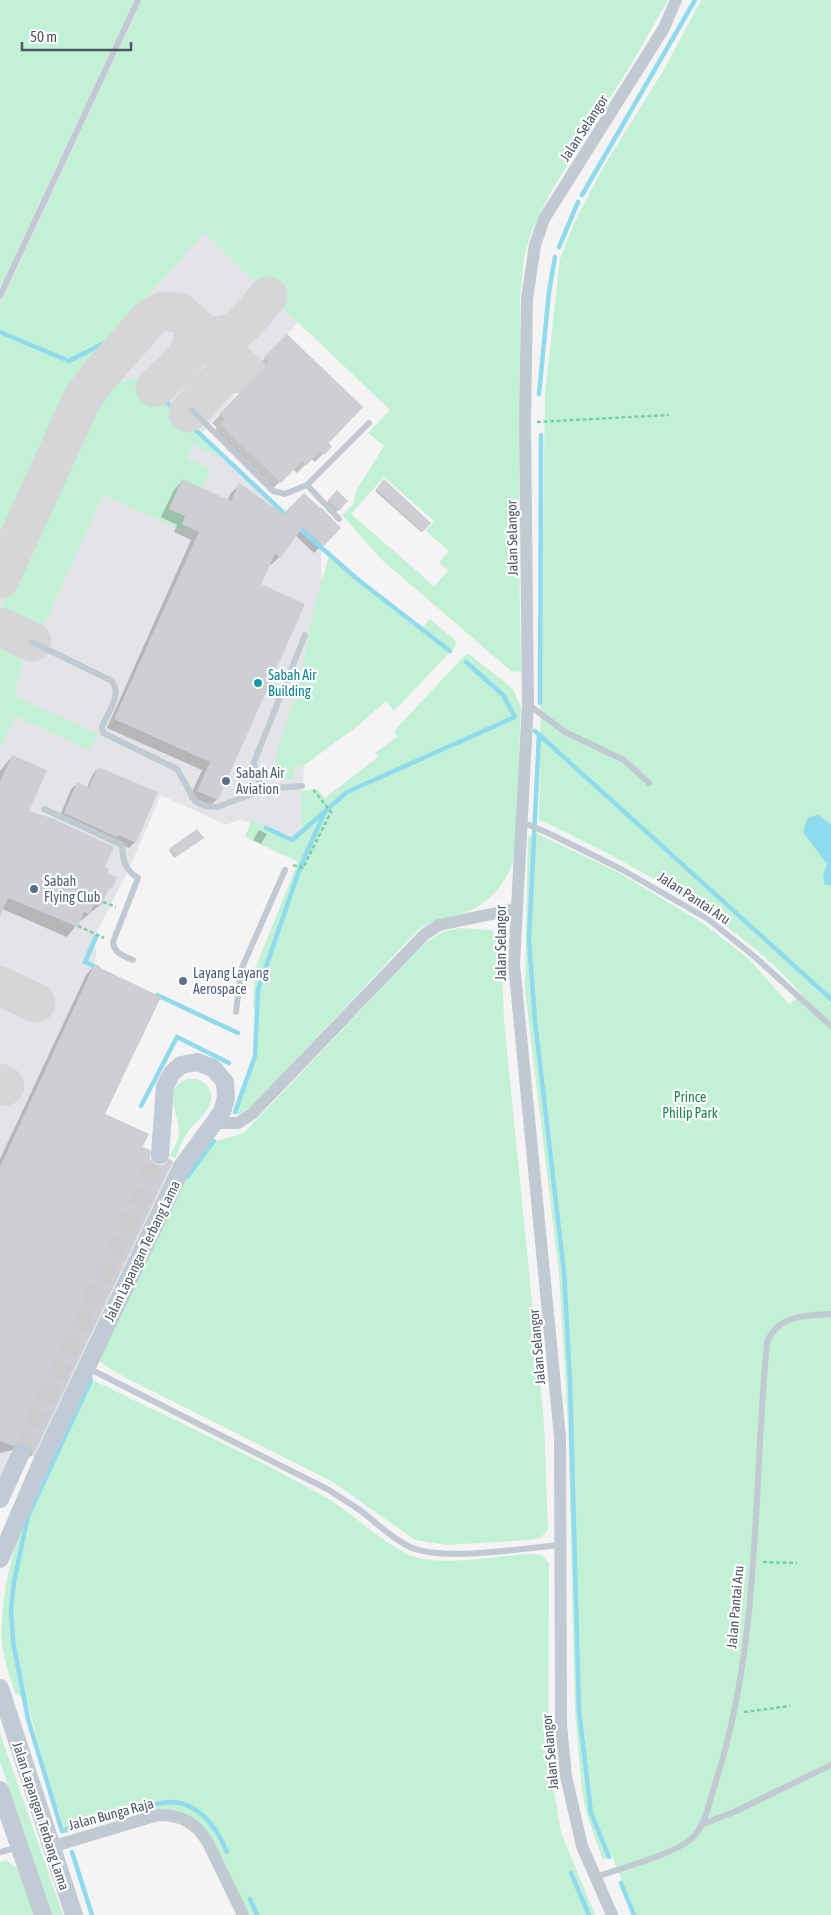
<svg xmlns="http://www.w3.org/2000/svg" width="831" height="1915" font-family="'Asap Condensed',sans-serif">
<rect width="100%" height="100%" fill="#f5f3f3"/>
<path fill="#e2e4e7" d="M 0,0 L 280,0 L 182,211 L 298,322 L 203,432 L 125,363 L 321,548 L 322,591 L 307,692 L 300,855 L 248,829 L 250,823 L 240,819 L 226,825 L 161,795 L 128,871 L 90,945 L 97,950 L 94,965 L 161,997 L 105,1114 L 149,1134 L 143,1147 L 179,1164 L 39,1459 L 16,1448 L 0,1480 Z"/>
<path fill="#c3f1d5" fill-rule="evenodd" d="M 0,0 L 134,0 L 0,287 Z
M 142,0 L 668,0 L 632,63 L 550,193 L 532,230 L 524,257 L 520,299 L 519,552 L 521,672 L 511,671 L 382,560 L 342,515 L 353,504 L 357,489 L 384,446 L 368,433 L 390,410 L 204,233 L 105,343 L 106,346 L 76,384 L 0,554 L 0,306 ZM 384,477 L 434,521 L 426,531 L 449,551 L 439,562 L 448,571 L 434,586 L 351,514 Z
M 701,0 L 831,0 L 831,1915 L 636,1915 L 612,1856 L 603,1860 L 587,1815 L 582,1792 L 575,1711 L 568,1424 L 559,1273 L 525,991 L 528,837 L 535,833 L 618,872 L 704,924 L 749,959 L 789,1004 L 802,994 C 746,932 671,886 597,848 C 578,839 559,828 539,820 L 545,394 L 560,259 L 574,223 L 604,166 L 665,68 Z
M 136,377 L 144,381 L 219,452 L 217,456 L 193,444 L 187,458 L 210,470 L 202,489 L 182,480 L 169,508 L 185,516 L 182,523 L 186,527 L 185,531 L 103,495 L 45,622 C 31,630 15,625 2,616 L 1,607 L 99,395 L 112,385 Z
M 329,555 L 421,629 L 430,619 L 456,641 L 455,647 L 394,711 L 386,701 L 355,728 L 303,766 L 294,766 L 294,779 L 282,780 L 275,765 L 278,747 L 299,687 L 314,608 Z
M 0,642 L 15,651 L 23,662 L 15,688 L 17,697 L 98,734 L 90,750 L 15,716 L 0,748 Z
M 469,654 L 512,688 L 521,706 L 515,854 C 509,880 490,904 464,913 C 447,919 431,920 417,931 L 252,1106 L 239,1115 L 235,1112 L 255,1056 L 257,1021 L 253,1004 L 255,969 L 298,862 L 245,837 L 252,820 L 292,840 L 301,833 L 302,791 L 317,789 L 325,798 L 378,757 L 375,753 L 397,737 L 394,731 L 465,655 Z
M 460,928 L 492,930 L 501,945 L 504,1021 L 544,1423 L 548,1530 L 540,1538 L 529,1540 L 446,1545 L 415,1540 L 333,1482 L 115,1372 L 99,1361 L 181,1186 L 210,1145 C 221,1136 234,1139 246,1131 L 424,944 L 442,932 Z
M 187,1079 C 196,1078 203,1080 208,1087 C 220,1106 195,1120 187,1133 C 182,1141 179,1150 175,1158 L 170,1156 C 172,1150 177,1144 178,1138 C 184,1116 157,1092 187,1079 Z
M 95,1381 C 171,1419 250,1454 325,1497 C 354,1513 386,1548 416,1557 C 442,1566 500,1556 529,1554 L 542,1555 L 549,1564 L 548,1755 L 561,1832 L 595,1915 L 248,1915 L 204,1828 L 139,1815 L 66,1833 L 46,1772 L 27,1701 L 15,1693 C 10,1677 4,1660 2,1644 C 0,1609 7,1572 17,1540 L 91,1383 Z
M 0,1733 L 63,1915 L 52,1915 L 0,1762 Z
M 6,1860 L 18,1869 L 34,1915 L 0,1915 L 0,1862 Z"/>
<path fill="#90daee" d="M 818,815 L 831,824 L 831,885 L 825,885 L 823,875 L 827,864 L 803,832 L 808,817 Z"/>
<path fill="#0003" d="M 287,336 L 327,443 L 330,447 L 315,462 L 311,459 L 297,473 L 292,469 L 272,490 L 213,433 L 217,428 L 212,423 L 262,371 L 257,367 Z
M 182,481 L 227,501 L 231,493 L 240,484 L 283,515 L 339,528 L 314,553 L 295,535 L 280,556 L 271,565 L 269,563 L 260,585 L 217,799 L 208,808 L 189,799 L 202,770 L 107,728 L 191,540 L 174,532 L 177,525 L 161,517 L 174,490 Z
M 384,481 L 430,523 L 421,532 L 375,491 Z
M 337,492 L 347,501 L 336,512 L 327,502 Z
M 12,756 L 27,812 L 103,868 L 105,873 L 115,878 L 100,905 L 78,923 L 67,937 L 0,908 L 0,771 Z
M 98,768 L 135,842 L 129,848 L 59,818 L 71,789 L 77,784 L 87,788 L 93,774 Z
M 259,830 L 267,834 L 261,844 L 253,840 Z
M 201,840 L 174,858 L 169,850 L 170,848 Z
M 94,966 L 103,1114 L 141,1148 L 153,1165 L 165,1166 L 171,1162 L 32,1455 L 24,1462 L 17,1449 L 0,1453 L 0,1159 L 86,975 Z"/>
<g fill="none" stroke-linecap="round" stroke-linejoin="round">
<path stroke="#90daee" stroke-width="4.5" d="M 582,195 L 695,0
M 559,247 L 578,202
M 0,332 L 69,361 L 104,343
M 144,381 L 288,517
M 539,394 L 549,292 L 555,257
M 297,526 L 356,578 L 450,651
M 540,703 L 541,435
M 535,731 L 831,999
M 539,734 L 529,940 L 535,1021 L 564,1272 L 570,1380 L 579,1711 L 591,1813 L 609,1857
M 266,828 L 292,840 L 347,792 L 515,717 L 503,695 L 466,662
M 96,937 L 85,962 L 98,968
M 157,995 L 238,1033
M 141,1106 L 177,1037 L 229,1063
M 235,1112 L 255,1056 L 258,990 L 301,865 L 325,812
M 187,1177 L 214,1141
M 91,1380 L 28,1516 L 14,1582 L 11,1610 L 13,1641 L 28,1719 L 62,1831 L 128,1811
M 144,1806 C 153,1805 163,1802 172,1802 C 201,1804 217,1828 227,1852
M 72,1852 L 92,1915
M 571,1873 L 589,1915
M 621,1883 L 634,1915
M 250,1899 L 257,1915"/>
<path stroke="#d5d6d8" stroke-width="39" d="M 206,335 C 239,340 248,318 268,296
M 155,388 C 174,369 203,350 190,321
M 188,413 L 223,375 L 225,365 L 221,351
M 0,579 L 82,399 L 98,377 L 150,318 L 162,311 L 180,313 L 250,376 L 237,373 L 223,375
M 0,627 L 32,642
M 0,986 L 36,1003
M 0,1083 L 5,1086"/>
</g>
<path fill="#cdcfd5" d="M 287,334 L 363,407 L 329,443 L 332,447 L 324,455 L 320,451 L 306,466 L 302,461 L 281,483 L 220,424 L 225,419 L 219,414 L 269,362 L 264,357 Z
M 182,479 L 231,501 L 239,483 L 283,514 L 304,493 L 320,508 L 321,507 L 341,528 L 324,546 L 303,527 L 281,557 L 275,554 L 261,584 L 305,604 L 218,800 L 197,791 L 210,762 L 114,719 L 199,532 L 182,524 L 185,516 L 169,509 Z
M 384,479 L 431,523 L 423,532 L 376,489 Z
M 337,490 L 348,501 L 339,511 L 328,500 Z
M 12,755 L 47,770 L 29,811 L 54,819 L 114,847 L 105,867 L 109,869 L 107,873 L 117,877 L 112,889 L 109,888 L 101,906 L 95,903 L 90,914 L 84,912 L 78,927 L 8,898 L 0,917 L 0,782 Z
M 98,767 L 158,792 L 136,843 L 118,835 L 117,837 L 64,813 L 77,782 L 89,788 Z
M 197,829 L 204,838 L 176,857 L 170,848 Z
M 94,965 L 161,997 L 105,1114 L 149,1134 L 142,1147 L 150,1150 L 150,1159 L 154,1163 L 160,1166 L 165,1164 L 169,1159 L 173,1161 L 33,1456 L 31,1445 L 27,1442 L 21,1441 L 13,1446 L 0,1441 L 0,1167 Z"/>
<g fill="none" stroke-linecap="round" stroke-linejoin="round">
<path stroke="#caccce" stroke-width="18" stroke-dasharray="18 9" stroke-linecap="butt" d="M 22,1451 L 160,1155"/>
<path stroke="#7ad0a6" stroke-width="2.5" stroke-dasharray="4 2.5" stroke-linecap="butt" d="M 537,422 L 669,415
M 293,865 L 303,868 L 331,812 L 312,788
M 103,902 L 116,907
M 78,926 L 104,938
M 763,1562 L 797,1563
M 744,1712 L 790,1706"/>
<path stroke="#c1cad2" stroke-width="6" d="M 0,296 L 138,0
M 192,410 L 273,491 L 285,494 L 307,485 L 369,423
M 307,485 L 339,519
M 32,642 L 110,680 C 124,692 108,712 102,727 L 103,733 L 177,769 L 195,801 L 205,806 L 217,807 L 266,789
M 529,705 L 565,732 L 624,760 L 649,783
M 302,786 L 266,789 L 257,778 L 254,762 L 305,635
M 44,809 L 122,845 C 123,861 124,869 138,878 L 113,942 C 114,953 123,956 133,960
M 522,822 L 548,833 L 621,869 L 708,919 L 755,957 L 831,1026
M 236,1012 L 241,970 L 285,870
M 88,1368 L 329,1490 C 339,1497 350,1503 361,1511 C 377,1523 391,1538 410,1547 C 442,1562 524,1548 561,1545
M 701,1825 L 736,1811 L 831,1765
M 0,1852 L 19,1847
M 596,1877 C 621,1868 672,1855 691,1839 C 706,1826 709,1802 715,1784 C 761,1644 753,1488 767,1342 C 779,1314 805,1316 831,1314"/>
<path stroke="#c1cad2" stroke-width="12" d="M 214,1123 L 238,1123 L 252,1114 L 424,935 L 439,925 L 515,909
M 51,1847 L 158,1815 C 181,1815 196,1822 208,1843 L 243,1915
M 612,1915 L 582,1846 L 566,1776 L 561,1725 L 560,1437 L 514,964 L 528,704 L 525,422 L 527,299 L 535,245 L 544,219 L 664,28 L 676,0"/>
<path stroke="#c1cbd6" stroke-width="18" d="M 0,1499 L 22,1451
M 0,1559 L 43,1459 L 183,1165 L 222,1112 L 226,1098 L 225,1082 L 213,1068 L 197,1062 L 181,1065 L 172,1073 L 165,1086 L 160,1155
M 0,1688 L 74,1915
M 0,1790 L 43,1915"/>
</g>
<circle fill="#0f9aa8" stroke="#fff" stroke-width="2" cx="258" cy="683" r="5"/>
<g fill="#5c6f8a" stroke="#fff" stroke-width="2">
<circle cx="226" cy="781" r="5"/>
<circle cx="34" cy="889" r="5"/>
<circle cx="183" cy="981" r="5"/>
</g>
<g text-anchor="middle" stroke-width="4.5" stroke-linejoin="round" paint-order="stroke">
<g font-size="14" fill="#4a5661" stroke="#fff">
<text transform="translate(584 128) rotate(-57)" y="5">Jalan Selangor</text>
<text transform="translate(512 538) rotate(-91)" y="5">Jalan Selangor</text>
<text transform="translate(694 898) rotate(33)" y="5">Jalan Pantai Aru</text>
<text transform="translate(501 943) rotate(-90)" y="5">Jalan Selangor</text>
<text transform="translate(142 1251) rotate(-64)" y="5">Jalan Lapangan Terbang Lama</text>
<text transform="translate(537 1347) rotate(-95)" y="5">Jalan Selangor</text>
<text transform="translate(735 1607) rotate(-85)" y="5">Jalan Pantai Aru</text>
<text transform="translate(550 1752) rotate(-95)" y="5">Jalan Selangor</text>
<text transform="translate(111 1814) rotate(-15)" y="5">Jalan Bunga Raja</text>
<text transform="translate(41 1816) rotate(72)" y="5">Jalan Lapangan Terbang Lama</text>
</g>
<g font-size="14" fill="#0d838f" stroke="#fff" text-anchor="start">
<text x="268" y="680">Sabah Air<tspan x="268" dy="16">Building</tspan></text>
</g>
<g font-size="14" fill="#4e5e75" stroke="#fff" text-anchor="start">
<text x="236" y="778">Sabah Air<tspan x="236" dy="16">Aviation</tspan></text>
<text x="44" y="886">Sabah<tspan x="44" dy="16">Flying Club</tspan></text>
<text x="193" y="978">Layang Layang<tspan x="193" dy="16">Aerospace</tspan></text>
</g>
<g font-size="14" fill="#17864f" stroke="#fff">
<text x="690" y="1102">Prince<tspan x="690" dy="16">Philip Park</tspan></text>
</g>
</g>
<path d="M22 42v8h109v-8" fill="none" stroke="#4a5661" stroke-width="2.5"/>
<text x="30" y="42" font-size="15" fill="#4a5661" stroke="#ffffff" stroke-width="4" paint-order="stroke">50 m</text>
</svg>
